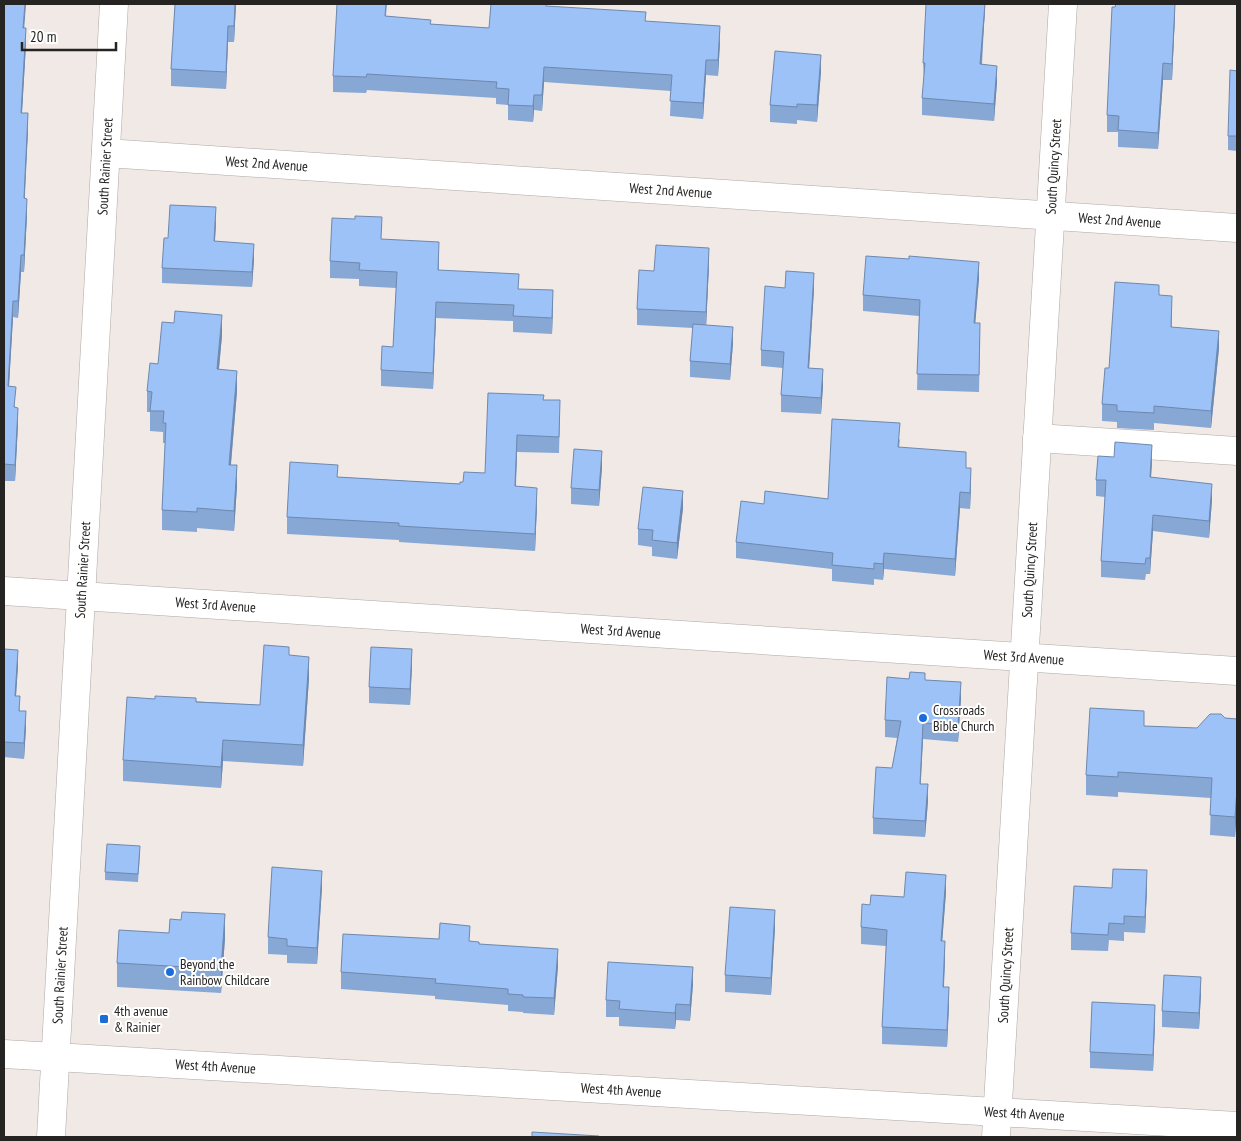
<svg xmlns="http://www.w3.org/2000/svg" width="1241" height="1141" font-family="'PT Sans Narrow',sans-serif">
<rect width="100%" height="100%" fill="#f0e9e6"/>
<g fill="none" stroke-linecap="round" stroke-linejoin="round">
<defs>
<g id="minor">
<path id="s1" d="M 106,153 L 1237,228"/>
<path d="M 1037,438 L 1237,451"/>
<path id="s2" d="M 4,591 L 1237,671"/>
<path id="s3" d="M 4,1054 L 1237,1126"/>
<path id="s4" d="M 51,1137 L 114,4"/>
<path id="s5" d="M 996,1137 L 1063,4"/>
</g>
</defs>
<use href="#minor" stroke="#aea8a5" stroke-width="29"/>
<use href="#minor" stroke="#fff" stroke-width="28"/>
</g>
<path fill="#87a7d5" d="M 4,4 L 24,28 L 26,44 L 22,113 L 28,130 L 24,198 L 27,215 L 24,272 L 21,272 L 18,318 L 13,317 L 9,386 L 15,407 L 18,424 L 15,481 L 4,481 Z
M 175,4 L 236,4 L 234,42 L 228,42 L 226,89 L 171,86 L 171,69 Z
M 387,4 L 386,16 L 431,24 L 489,28 L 547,6 L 646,21 L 720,42 L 718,76 L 706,75 L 703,119 L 670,116 L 671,91 L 544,82 L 542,111 L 534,110 L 533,122 L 508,120 L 508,105 L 496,104 L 496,98 L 367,90 L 366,93 L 333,92 L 333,76 Z
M 985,4 L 982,65 L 997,82 L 994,121 L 922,115 L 922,98 L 924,79 L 923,63 Z
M 1175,14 L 1172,80 L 1163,80 L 1158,149 L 1118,147 L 1118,132 L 1107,132 L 1107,115 Z
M 821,71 L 817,122 L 797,120 L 797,124 L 770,122 L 770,105 Z
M 1237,71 L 1237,151 L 1228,150 L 1228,136 Z
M 216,222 L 215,241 L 254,259 L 252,287 L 162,283 L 162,268 L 168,238 Z
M 382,239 L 439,258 L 439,270 L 519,289 L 553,306 L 552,334 L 513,332 L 513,321 L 436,318 L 433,389 L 381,386 L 381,370 L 393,347 L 396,288 L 359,286 L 359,279 L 330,278 L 330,261 Z
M 709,265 L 706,325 L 733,343 L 730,380 L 690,377 L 690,361 L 693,328 L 637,325 L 637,309 L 654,271 Z
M 979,278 L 975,323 L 980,340 L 979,392 L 917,390 L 919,316 L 863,311 L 863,295 Z
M 814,289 L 809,368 L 823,386 L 821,414 L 781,412 L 781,395 L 783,368 L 761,366 L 761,350 Z
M 1159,295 L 1172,312 L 1171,327 L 1219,348 L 1211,428 L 1154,423 L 1154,430 L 1117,428 L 1117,422 L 1102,421 L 1102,404 L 1109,368 Z
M 222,335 L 219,369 L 237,391 L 231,465 L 237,486 L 234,531 L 197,528 L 197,532 L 162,530 L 162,510 L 165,443 L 163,443 L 163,432 L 150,431 L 150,412 L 147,412 L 147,391 L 158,364 Z
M 544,400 L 560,417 L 559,453 L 517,452 L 516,486 L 537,504 L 535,551 L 399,542 L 399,540 L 287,534 L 287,517 L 338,477 L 460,484 L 485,473 Z
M 900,439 L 899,448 L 966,468 L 971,485 L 970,509 L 960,508 L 955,576 L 884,569 L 883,580 L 874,579 L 874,585 L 832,581 L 832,569 L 736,558 L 736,542 L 764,504 L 828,499 Z
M 1152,461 L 1151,477 L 1212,500 L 1209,538 L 1153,531 L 1150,574 L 1146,574 L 1145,580 L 1101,577 L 1101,561 L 1105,497 L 1096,496 L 1096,480 Z
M 602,467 L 599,506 L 571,504 L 571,488 Z
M 683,508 L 677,559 L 652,556 L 652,547 L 638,545 L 638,529 Z
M 4,649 L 18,665 L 16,696 L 20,711 L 26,727 L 24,759 L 4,757 Z
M 289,655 L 309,678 L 303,766 L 223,761 L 221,788 L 123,781 L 123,760 L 155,699 L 260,705 Z
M 412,665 L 410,705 L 369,703 L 369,687 Z
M 925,680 L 961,698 L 958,742 L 923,739 L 920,784 L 928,801 L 925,837 L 873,834 L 873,818 L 892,768 L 897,738 L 885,737 L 885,720 Z
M 1225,718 L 1237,719 L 1237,808 L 1235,837 L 1210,835 L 1211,798 L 1118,792 L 1118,797 L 1086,795 L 1086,775 L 1144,726 L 1197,728 Z
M 140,854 L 138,882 L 105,880 L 105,872 Z
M 322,887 L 317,964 L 287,963 L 287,955 L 268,954 L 268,937 Z
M 1147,887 L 1145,933 L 1124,932 L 1124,941 L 1109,940 L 1108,951 L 1071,950 L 1071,933 L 1112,888 Z
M 946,892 L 942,941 L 945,958 L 944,987 L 949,1004 L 947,1047 L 882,1044 L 882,1027 L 886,946 L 861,944 L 861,927 L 870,905 L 904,897 Z
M 181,920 L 225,938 L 221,993 L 117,987 L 117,963 L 169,933 Z
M 775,927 L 771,995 L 725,992 L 725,975 Z
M 470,941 L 558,966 L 554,1015 L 523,1013 L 523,1012 L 508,1011 L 508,1005 L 435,999 L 435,996 L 341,989 L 341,972 Z
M 693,984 L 690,1021 L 676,1020 L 675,1029 L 619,1026 L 619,1017 L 606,1017 L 606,1000 Z
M 1201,993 L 1199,1029 L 1162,1027 L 1162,1011 Z
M 1155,1022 L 1153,1071 L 1090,1068 L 1090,1052 Z"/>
<path fill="#6e88ae" d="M 25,4 L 26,4 L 23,44 L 23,28 Z
M 235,4 L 236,4 L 234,42 L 234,26 Z
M 985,4 L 985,12 L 980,81 L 980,64 Z
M 1175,4 L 1175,14 L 1172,80 L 1172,64 Z
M 228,26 L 228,42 L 226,89 L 226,72 Z
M 720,26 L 720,42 L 718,76 L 718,60 Z
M 26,28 L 26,44 L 21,129 L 21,113 Z
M 821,55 L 821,71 L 817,122 L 817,105 Z
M 706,60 L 706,75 L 703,119 L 703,103 Z
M 1163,63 L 1163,80 L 1158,149 L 1158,133 Z
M 997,66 L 997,82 L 994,121 L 994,104 Z
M 544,67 L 544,82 L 542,111 L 542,95 Z
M 534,95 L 534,110 L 533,122 L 533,106 Z
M 28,113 L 28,130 L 24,215 L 24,198 Z
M 27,199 L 27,215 L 24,272 L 24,255 Z
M 216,207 L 216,222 L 214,256 L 214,241 Z
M 254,244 L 254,259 L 252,287 L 252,272 Z
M 709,248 L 709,265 L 706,329 L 706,312 Z
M 21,255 L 21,272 L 18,318 L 18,301 Z
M 979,262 L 979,278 L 974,339 L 974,323 Z
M 814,273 L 814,289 L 808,385 L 808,368 Z
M 553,290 L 553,306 L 552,334 L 552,318 Z
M 1172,296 L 1172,312 L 1171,343 L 1171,327 Z
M 13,301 L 13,317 L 8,403 L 8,386 Z
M 436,302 L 436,318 L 433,389 L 433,373 Z
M 222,315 L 222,335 L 217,389 L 217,369 Z
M 733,327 L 733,343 L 730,380 L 730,364 Z
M 1219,331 L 1219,348 L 1211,428 L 1211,411 Z
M 823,369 L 823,386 L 821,414 L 821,398 Z
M 237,371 L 237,391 L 229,485 L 229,465 Z
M 18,408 L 18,424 L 15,481 L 15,465 Z
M 517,435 L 517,452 L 515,503 L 515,486 Z
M 1152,445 L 1152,461 L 1150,494 L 1150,477 Z
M 602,451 L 602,467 L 599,506 L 599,490 Z
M 237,465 L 237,486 L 234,531 L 234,511 Z
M 971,468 L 971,485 L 970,509 L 970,493 Z
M 1212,484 L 1212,500 L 1209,538 L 1209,521 Z
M 537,488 L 537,504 L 535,551 L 535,534 Z
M 683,491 L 683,508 L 677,559 L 677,543 Z
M 960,492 L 960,508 L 955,576 L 955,559 Z
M 1153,515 L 1153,531 L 1150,574 L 1150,558 Z
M 884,553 L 884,569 L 883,580 L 883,564 Z
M 412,649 L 412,665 L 410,705 L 410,689 Z
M 18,650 L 18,665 L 15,711 L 15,696 Z
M 309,657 L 309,678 L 303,766 L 303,745 Z
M 961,682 L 961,698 L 958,742 L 958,725 Z
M 26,711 L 26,727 L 24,759 L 24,743 Z
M 923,723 L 923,739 L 920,800 L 920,784 Z
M 223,740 L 223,761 L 221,788 L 221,767 Z
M 928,784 L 928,801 L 925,837 L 925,821 Z
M 1237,788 L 1237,808 L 1235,837 L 1235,817 Z
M 1147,870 L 1147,887 L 1145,933 L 1145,917 Z
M 322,871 L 322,887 L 317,964 L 317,948 Z
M 946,875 L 946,892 L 941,958 L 941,941 Z
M 775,910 L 775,927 L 771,995 L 771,978 Z
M 225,914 L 225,938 L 221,993 L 221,969 Z
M 945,941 L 945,958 L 943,1003 L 943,987 Z
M 558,949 L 558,966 L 554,1015 L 554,998 Z
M 693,967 L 693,984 L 690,1021 L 690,1005 Z
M 1201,977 L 1201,993 L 1199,1029 L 1199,1013 Z
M 949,987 L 949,1004 L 947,1047 L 947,1030 Z
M 676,1004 L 676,1020 L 675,1029 L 675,1013 Z
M 1155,1005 L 1155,1022 L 1153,1071 L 1153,1055 Z"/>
<path fill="#9dc2f8" stroke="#6e88ae" d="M 4,4 L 25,4 L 23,28 L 26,28 L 21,113 L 28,113 L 24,198 L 27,199 L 24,255 L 21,255 L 18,301 L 13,301 L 8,386 L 16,387 L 14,407 L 18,408 L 15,465 L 4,464 Z
M 175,4 L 235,4 L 234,26 L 228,26 L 226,72 L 171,69 Z
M 337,4 L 386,4 L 385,16 L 431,20 L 430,24 L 489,28 L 491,4 L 546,4 L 546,6 L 646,12 L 645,21 L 720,26 L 718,60 L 706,60 L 703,103 L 670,101 L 672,75 L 544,67 L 542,95 L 534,95 L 533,106 L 508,105 L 509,89 L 496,88 L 497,82 L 367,74 L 366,77 L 333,76 Z
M 926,4 L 985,4 L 980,64 L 997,66 L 994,104 L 922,98 L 925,63 L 923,63 Z
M 1116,4 L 1175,4 L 1172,64 L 1163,63 L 1158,133 L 1118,130 L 1119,116 L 1107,115 L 1112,7 L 1115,7 Z
M 775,51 L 821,55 L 817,105 L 797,104 L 797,107 L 770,105 Z
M 1230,70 L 1237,71 L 1237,136 L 1228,136 Z
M 170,205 L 216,207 L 214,241 L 254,244 L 252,272 L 162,268 L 164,238 L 168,238 Z
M 355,216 L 382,217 L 381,239 L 439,242 L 438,270 L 519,274 L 518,289 L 553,290 L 552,318 L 513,316 L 514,305 L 436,302 L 433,373 L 381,370 L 382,346 L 393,347 L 397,272 L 359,270 L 360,263 L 330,261 L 332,218 L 355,219 Z
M 656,245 L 709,248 L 706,312 L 637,309 L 639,270 L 654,271 Z
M 866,256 L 909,259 L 909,256 L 979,262 L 974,323 L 980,323 L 979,375 L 917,374 L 920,300 L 863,295 Z
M 786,271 L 814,273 L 808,368 L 823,369 L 821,398 L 781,395 L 784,352 L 761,350 L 765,286 L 785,288 Z
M 1115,282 L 1159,285 L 1159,295 L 1172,296 L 1171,327 L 1219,331 L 1211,411 L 1154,406 L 1154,413 L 1117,411 L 1117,405 L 1102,404 L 1105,368 L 1109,368 Z
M 175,311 L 222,315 L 217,369 L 237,371 L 229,465 L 237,465 L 234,511 L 197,508 L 197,512 L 162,510 L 166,423 L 163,423 L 164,411 L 150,411 L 152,392 L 147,391 L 150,363 L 158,364 L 162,322 L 174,323 Z
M 693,324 L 733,327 L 730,364 L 690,361 Z
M 488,393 L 544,395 L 543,400 L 560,400 L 559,437 L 517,435 L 515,486 L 537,488 L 535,534 L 399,526 L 399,523 L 287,517 L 290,462 L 338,465 L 337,477 L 460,484 L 460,482 L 463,482 L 464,472 L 485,473 Z
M 832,419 L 900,423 L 898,447 L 966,452 L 966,468 L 971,468 L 970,493 L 960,492 L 955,559 L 884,553 L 883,564 L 874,563 L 874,569 L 832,565 L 833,553 L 736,542 L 741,501 L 764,504 L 765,491 L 828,499 Z
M 1115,442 L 1152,445 L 1150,477 L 1212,484 L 1209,521 L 1153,515 L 1150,558 L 1146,558 L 1145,564 L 1101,561 L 1106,480 L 1096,480 L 1098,456 L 1114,457 Z
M 574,449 L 602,451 L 599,490 L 571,488 Z
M 643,487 L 683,491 L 677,543 L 652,540 L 653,530 L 638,529 Z
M 264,645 L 289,647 L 289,655 L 309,657 L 303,745 L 223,740 L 221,767 L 123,760 L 127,697 L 155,699 L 155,696 L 196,698 L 196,702 L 260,705 Z
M 371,647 L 412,649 L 410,689 L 369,687 Z
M 4,649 L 18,650 L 15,696 L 20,696 L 19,711 L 26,711 L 24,743 L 4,742 Z
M 910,672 L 925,673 L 925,680 L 961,682 L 958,725 L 923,723 L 920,784 L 928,784 L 925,821 L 873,818 L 876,767 L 892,768 L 901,721 L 885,720 L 887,677 L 909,679 Z
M 1090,708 L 1144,711 L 1144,726 L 1197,728 L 1210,714 L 1221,714 L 1225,718 L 1237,719 L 1237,788 L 1235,817 L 1210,815 L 1212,778 L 1118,772 L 1118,777 L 1086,775 Z
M 107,844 L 140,846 L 138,874 L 105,872 Z
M 272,867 L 322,871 L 317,948 L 287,946 L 287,939 L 268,937 Z
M 1113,869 L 1147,870 L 1145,917 L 1124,916 L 1124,924 L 1109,923 L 1108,935 L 1071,933 L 1074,886 L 1112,888 Z
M 906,872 L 946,875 L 941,941 L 945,941 L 943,987 L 949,987 L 947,1030 L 882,1027 L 887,930 L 861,927 L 862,904 L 870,905 L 871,895 L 904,897 Z
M 730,907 L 775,910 L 771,978 L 725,975 Z
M 182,912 L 225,914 L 221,969 L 117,963 L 119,930 L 169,933 L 170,919 L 181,920 Z
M 440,923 L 470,926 L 469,941 L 479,942 L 479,944 L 558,949 L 554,998 L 523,997 L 523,995 L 508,994 L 508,989 L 435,983 L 436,979 L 341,972 L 343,934 L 439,939 Z
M 608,962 L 693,967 L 690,1005 L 676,1004 L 675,1013 L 619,1009 L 620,1001 L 606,1000 Z
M 1164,975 L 1201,977 L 1199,1013 L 1162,1011 Z
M 1092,1002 L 1155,1005 L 1153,1055 L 1090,1052 Z
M 532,1132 L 599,1136 L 599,1137 L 532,1137 Z"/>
<g fill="#196dd7" stroke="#fff" stroke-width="2">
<circle cx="923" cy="718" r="5"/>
<circle cx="170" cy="972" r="5"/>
<rect x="99" y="1014" width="10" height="10" rx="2.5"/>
</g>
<g text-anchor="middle" stroke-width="4" stroke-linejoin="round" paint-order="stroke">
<g font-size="14" fill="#262423" stroke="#fff">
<text dy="5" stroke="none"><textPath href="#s1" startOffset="161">West 2nd Avenue</textPath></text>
<text dy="5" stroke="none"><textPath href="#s4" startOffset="972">South Rainier Street</textPath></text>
<text dy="5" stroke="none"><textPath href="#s5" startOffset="972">South Quincy Street</textPath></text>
<text dy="5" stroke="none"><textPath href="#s1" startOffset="566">West 2nd Avenue</textPath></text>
<text dy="5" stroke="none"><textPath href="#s1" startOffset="1016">West 2nd Avenue</textPath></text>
<text dy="5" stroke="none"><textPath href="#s5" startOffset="568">South Quincy Street</textPath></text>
<text dy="5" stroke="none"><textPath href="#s4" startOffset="568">South Rainier Street</textPath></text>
<text dy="5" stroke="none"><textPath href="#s2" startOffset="212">West 3rd Avenue</textPath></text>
<text dy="5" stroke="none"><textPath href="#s2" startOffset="618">West 3rd Avenue</textPath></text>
<text dy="5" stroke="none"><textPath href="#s2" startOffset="1022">West 3rd Avenue</textPath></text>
<text dy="5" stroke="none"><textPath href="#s4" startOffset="162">South Rainier Street</textPath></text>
<text dy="5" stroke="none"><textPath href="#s5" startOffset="162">South Quincy Street</textPath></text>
<text dy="5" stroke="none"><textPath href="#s3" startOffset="212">West 4th Avenue</textPath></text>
<text dy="5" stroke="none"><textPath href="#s3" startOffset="618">West 4th Avenue</textPath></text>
<text dy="5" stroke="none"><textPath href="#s3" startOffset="1022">West 4th Avenue</textPath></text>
</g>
<g font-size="14" fill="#262423" stroke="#fff" text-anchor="start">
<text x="933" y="715">Crossroads<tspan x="933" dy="16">Bible Church</tspan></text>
<text x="180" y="969">Beyond the<tspan x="180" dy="16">Rainbow Childcare</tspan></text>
<text x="114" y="1016">4th avenue<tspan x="114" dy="16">&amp; Rainier</tspan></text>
</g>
</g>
<rect width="1241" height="1141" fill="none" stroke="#262423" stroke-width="10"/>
<path d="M22 42v8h94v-8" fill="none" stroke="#262423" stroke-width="2.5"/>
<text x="30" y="42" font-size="15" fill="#262423" stroke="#ffffff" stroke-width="4" paint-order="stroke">20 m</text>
</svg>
